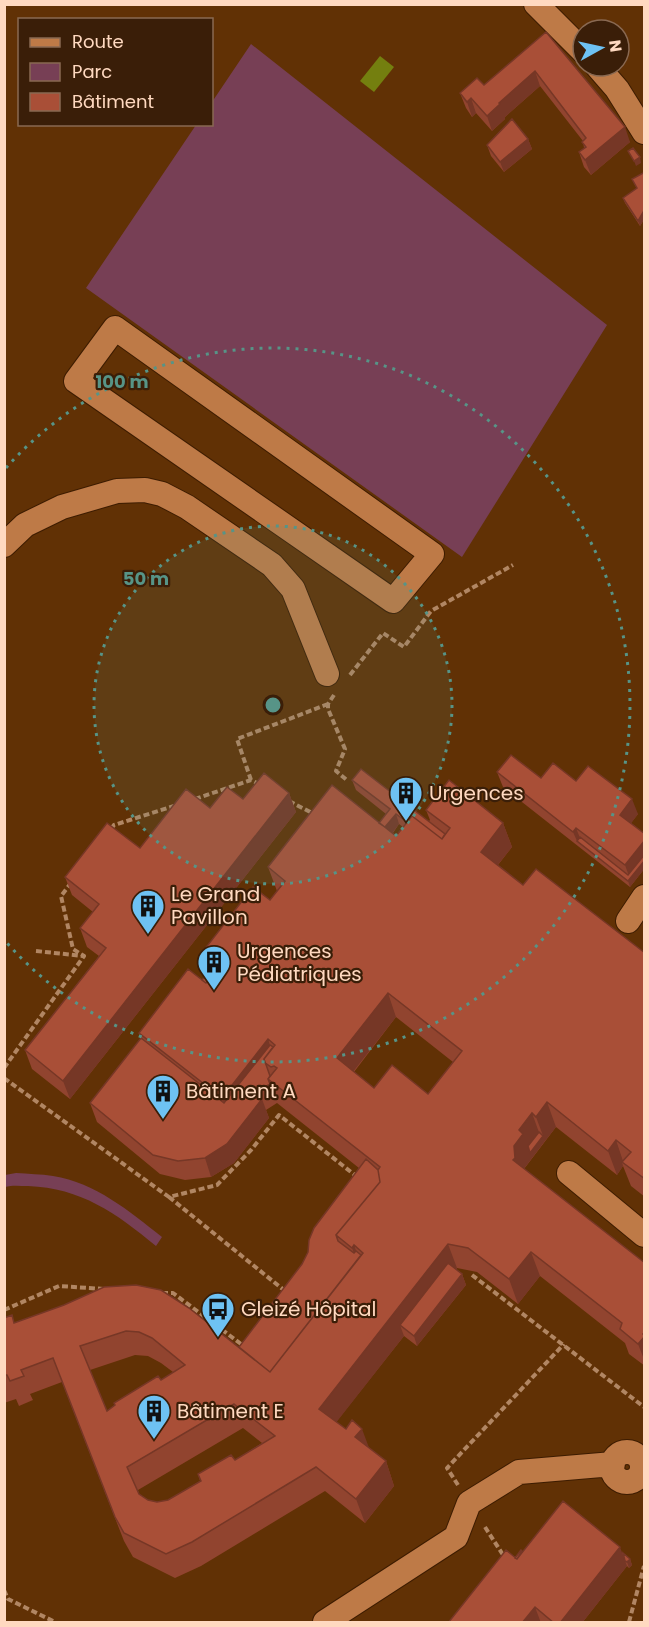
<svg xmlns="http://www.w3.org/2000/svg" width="649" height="1627" font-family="Poppins,sans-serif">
<rect width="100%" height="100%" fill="#613105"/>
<path fill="#773f55" d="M 251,44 L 607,325 L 462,557 L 86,288 L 196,125 L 212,124 L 212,102 Z
M 16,1173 C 28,1174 41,1174 53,1176 C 96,1183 129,1211 162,1237 L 156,1246 C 116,1213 81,1188 28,1186 C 20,1186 12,1185 5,1187 L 5,1175 Z"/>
<path fill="#747f0f" d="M 380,56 L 394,67 L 374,92 L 360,81 Z"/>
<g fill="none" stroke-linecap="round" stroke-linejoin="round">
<defs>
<path id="minor" d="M 536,4 L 583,51
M 597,66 L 617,89 L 644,132
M 115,328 L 432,554 L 393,601 L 76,381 Z
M 4,545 L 25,525 L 62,507 L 117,491 L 145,490 L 162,494 L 187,507 L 272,565 L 293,589 L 327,674
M 628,921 L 644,897
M 569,1173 L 644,1235
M612 1467a15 15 0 1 1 30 0a15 15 0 1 1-30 0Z
M 325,1622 L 456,1537 L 469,1503 L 519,1472 L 613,1464"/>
</defs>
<use href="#minor" stroke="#3d1c01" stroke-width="26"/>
<path stroke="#b18663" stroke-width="4" stroke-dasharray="6 3" stroke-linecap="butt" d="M 350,675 L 383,633 L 404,647 L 431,611 L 513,565
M 334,695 L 328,704 L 328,709 L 345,749 L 336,771 L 348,781
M 251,780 L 237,739 L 328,704
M 195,799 L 251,780 L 259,784
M 289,801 L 314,814
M 111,829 L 114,825 L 177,805
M 36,951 L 83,956
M 4,1068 L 84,956 L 73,949 L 61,896 L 71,883
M 4,1078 L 169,1197 L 217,1185 L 251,1150 L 279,1115 L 356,1176
M 169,1197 L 285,1291
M 472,1275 L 644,1407
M 162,1293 L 173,1293 L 245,1347
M 4,1310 L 59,1286 L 104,1289
M 458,1485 L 447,1468 L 564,1344
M 485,1527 L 505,1558
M 4,1590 L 8,1599 L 55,1622
M 629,1622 L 644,1566"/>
<use href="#minor" stroke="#be7a47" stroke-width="24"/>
</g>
<path fill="#91442f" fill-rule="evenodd" d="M 546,32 L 630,142 L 591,175 L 584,167 L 579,152 L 584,148 L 583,141 L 540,86 L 505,117 L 505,119 L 492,131 L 476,113 L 472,117 L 466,108 L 460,93 L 484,85 Z
M 528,139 L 532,149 L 504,172 L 491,156 L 487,145 Z
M 645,172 L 645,218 L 640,226 L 625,203 L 623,198 L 637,189 L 632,179 Z
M 497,772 L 541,778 L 576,781 L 638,814 L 631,823 L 645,834 L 645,868 L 630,887 L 503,787 Z
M 352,780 L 429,821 L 430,820 L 426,810 L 503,823 L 512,847 L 498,865 L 523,885 L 645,953 L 645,1197 L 631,1186 L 623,1166 L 617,1175 L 556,1127 L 524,1169 L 645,1263 L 645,1366 L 629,1354 L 625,1343 L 540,1276 L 518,1304 L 477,1272 L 457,1268 L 456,1270 L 462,1274 L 466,1285 L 417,1346 L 404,1336 L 336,1422 L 386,1461 L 394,1486 L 365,1523 L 325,1491 L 201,1566 L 175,1578 L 133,1557 L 124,1541 L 62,1382 L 30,1394 L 33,1400 L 19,1406 L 16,1399 L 4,1403 L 4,1318 L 14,1323 L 64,1305 L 239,1347 L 302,1264 L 359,1168 L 277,1103 L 266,1110 L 269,1118 L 234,1163 L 211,1177 L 185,1180 L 160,1174 L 97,1122 L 90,1103 L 141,1038 L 139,1033 L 202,980 L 211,969 L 204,950 L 270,900 L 277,891 L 268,867 L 379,823 L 386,814 L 356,790 ZM 399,824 L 403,827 L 396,836 L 393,833 ZM 396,1017 L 453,1062 L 428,1094 L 374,1088 L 354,1072 ZM 135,1355 L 148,1356 L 161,1363 L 173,1372 L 161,1380 L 114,1403 L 115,1406 L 107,1411 L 90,1370 ZM 243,1428 L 262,1443 L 235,1460 L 198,1474 L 200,1481 L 168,1500 L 157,1502 L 148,1500 L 139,1494 L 138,1490 Z
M 289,793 L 296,812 L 70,1099 L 32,1069 L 25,1050 L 99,956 L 87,947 L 80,928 L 93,912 L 72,895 L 65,877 L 140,848 L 210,808 L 243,799 Z
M 522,1551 L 623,1553 L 630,1559 L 632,1565 L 629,1568 L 627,1566 L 582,1623 L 448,1623 Z"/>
<path fill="#763726" d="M 535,71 L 540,86 L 505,117 L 505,119 L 492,131 L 487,116 L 499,103 Z
M 471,98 L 476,113 L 472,117 L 467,102 Z
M 625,127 L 630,142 L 591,175 L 585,160 Z
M 528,139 L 532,149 L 504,172 L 500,162 Z
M 640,157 L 641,163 L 636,166 L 634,161 Z
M 645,209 L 645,218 L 640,226 L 638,221 Z
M 289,793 L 296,812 L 70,1099 L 63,1081 Z
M 632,799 L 638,814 L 626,830 L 620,815 Z
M 396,814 L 399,824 L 384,844 L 380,833 Z
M 503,823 L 512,847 L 489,876 L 481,852 Z
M 576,828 L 582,843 L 577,841 L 573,832 Z
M 645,840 L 645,868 L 630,887 L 628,881 L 630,879 L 625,865 Z
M 388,993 L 396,1017 L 345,1082 L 337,1058 Z
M 268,1039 L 273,1055 L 277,1068 L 264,1062 L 231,1122 L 222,1098 Z
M 262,1099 L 269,1118 L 234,1163 L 211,1177 L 205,1158 Z
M 547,1102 L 556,1127 L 545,1141 L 536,1117 Z
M 532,1113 L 541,1138 L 543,1136 L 545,1141 L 523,1170 L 513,1160 L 514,1146 L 519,1130 Z
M 616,1140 L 624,1164 L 622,1162 L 623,1166 L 617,1175 L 608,1151 Z
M 448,1244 L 457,1268 L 408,1331 L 400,1325 L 404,1336 L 328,1433 L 319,1409 Z
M 354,1245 L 361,1264 L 359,1267 L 352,1248 Z
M 531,1252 L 540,1276 L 518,1304 L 509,1279 Z
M 462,1274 L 466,1285 L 417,1346 L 414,1336 Z
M 645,1332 L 645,1362 L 638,1344 Z
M 362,1429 L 371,1453 L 355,1437 Z
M 386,1461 L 394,1486 L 365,1523 L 356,1499 Z
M 620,1547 L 627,1566 L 582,1623 L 560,1623 Z
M 630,1559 L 632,1565 L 629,1568 L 627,1562 Z
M 535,1607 L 541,1623 L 522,1623 Z"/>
<path fill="#a94f37" stroke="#763726" stroke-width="1.5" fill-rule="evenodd" d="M 546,32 L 625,127 L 585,160 L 579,152 L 586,147 L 582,142 L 586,138 L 535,71 L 499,103 L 500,104 L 487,116 L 471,98 L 467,102 L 460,93 L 477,78 L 484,85 Z
M 512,119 L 528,139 L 500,162 L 487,145 Z
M 633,148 L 640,157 L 634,161 L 628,151 Z
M 645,172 L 645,209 L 638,221 L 623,198 L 637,188 L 632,179 Z
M 511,755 L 541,778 L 553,763 L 576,781 L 588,766 L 632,799 L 620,815 L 645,834 L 645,840 L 625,865 L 576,828 L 573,832 L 497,772 Z
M 361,769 L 445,834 L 442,839 L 412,816 L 407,822 L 396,814 L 385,827 L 379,823 L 390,809 L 352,780 Z
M 264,773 L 289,793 L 63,1081 L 25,1050 L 106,948 L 80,928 L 99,904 L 65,877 L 107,823 L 140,848 L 186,789 L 210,808 L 227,787 L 243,799 Z
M 449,780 L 503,823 L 481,852 L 523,885 L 536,869 L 645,953 L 645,1179 L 622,1162 L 631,1152 L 616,1140 L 608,1151 L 547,1102 L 536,1117 L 532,1113 L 519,1130 L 523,1134 L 514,1146 L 515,1158 L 513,1160 L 645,1263 L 645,1332 L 643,1334 L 645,1336 L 638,1344 L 620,1329 L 622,1323 L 531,1252 L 509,1279 L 468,1248 L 448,1244 L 319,1409 L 346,1429 L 352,1420 L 362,1429 L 355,1437 L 386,1461 L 356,1499 L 316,1467 L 192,1542 L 166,1554 L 124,1533 L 115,1517 L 53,1358 L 21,1370 L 24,1376 L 10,1381 L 7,1375 L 4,1375 L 4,1318 L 12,1315 L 14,1323 L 64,1305 L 104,1287 L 136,1285 L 161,1290 L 189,1308 L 270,1372 L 363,1253 L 354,1245 L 352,1248 L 336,1235 L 380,1182 L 378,1170 L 380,1167 L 268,1079 L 277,1068 L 274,1066 L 271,1067 L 264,1062 L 264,1059 L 275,1045 L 268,1039 L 222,1098 L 139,1033 L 188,969 L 206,983 L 221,963 L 204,950 L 253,887 L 270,900 L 285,881 L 268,867 L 332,785 L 396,836 L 412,816 L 442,839 L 450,828 L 426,810 ZM 388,993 L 462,1051 L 428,1094 L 392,1065 L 374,1088 L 337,1058 ZM 126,1331 L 139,1332 L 152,1338 L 185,1365 L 161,1380 L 158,1376 L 114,1403 L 115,1405 L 107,1411 L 80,1346 ZM 234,1404 L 275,1436 L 235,1460 L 231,1455 L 198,1474 L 201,1481 L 168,1500 L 157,1502 L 148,1500 L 139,1494 L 127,1467 Z
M 580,837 L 628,875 L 645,854 L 645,860 L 628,881 L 577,841 Z
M 211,969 L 215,972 L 206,983 L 202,980 Z
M 141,1038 L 224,1103 L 270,1045 L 273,1047 L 264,1059 L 270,1076 L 268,1079 L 270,1084 L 255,1093 L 262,1099 L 227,1144 L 205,1158 L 178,1161 L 153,1155 L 90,1103 Z
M 539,1132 L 543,1136 L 530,1153 L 528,1146 Z
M 366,1159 L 378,1170 L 380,1182 L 336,1235 L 338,1241 L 354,1253 L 356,1251 L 361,1255 L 270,1372 L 239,1347 L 302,1264 L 308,1252 L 309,1240 L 314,1228 Z
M 448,1263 L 462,1274 L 414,1336 L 400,1325 Z
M 563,1501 L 620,1547 L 560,1623 L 554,1623 L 535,1607 L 522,1623 L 448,1623 L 506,1550 L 517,1559 Z
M 521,1550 L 522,1551 L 517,1559 L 515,1558 Z
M 623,1553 L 630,1559 L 627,1562 L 625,1561 Z"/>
<circle cx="273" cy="705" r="179" fill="#579487" fill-opacity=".12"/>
<g fill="none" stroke="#579487" stroke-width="3" stroke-dasharray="3 6">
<circle cx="273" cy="705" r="179"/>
<path d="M6 468A357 357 0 1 1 6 942"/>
</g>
<defs>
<symbol id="building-pin" viewBox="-11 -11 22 30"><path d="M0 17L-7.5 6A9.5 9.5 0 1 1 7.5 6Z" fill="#6ec2f3" stroke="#3a1e08"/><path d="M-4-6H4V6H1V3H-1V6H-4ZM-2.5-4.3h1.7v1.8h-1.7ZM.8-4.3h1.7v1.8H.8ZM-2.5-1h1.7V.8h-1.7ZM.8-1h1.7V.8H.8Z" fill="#111"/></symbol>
<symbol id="bus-pin" viewBox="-11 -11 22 30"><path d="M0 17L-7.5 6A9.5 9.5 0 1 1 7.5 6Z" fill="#6ec2f3" stroke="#3a1e08"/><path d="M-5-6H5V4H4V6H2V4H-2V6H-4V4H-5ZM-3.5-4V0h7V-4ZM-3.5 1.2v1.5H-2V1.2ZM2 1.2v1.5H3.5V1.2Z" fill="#111"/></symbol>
</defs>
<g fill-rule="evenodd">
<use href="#building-pin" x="387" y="774" width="38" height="52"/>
<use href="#building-pin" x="129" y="887" width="38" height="52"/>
<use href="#building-pin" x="195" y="943" width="38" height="52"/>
<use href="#building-pin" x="144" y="1072" width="38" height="52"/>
<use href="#bus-pin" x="199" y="1290" width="38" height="52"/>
<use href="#building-pin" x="135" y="1392" width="38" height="52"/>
</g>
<g text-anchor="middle" stroke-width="4.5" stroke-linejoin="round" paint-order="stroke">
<g font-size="20" fill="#ffd9c0" stroke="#3a1e08" text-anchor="start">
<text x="429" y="800">Urgences</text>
<text x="171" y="901">Le Grand<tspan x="171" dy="23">Pavillon</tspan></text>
<text x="237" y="958">Urgences<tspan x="237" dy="23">Pédiatriques</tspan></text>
<text x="186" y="1098">Bâtiment A</text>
<text x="241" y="1316">Gleizé Hôpital</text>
<text x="177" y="1418">Bâtiment E</text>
</g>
</g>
<circle cx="273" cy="705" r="9" fill="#579487" stroke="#3a1e08" stroke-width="3"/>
<g font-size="18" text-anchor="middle" font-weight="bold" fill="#579487" stroke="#3a1e08" stroke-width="4.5" stroke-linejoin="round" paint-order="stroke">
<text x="122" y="388">100 m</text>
<text x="146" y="585">50 m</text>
</g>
<rect width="649" height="1627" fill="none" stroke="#ffd9c0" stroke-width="12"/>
<rect x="18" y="18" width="195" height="108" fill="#3a1e08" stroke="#896952" stroke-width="1.5"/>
<rect x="30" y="38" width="30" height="9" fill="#be7a47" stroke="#896952" stroke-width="1.5"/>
<text x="72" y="48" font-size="18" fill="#ffd9c0">Route</text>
<rect x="30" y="63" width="30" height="18" fill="#773f55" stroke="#896952" stroke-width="1.5"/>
<text x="72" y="78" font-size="18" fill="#ffd9c0">Parc</text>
<rect x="30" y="93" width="30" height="18" fill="#a94f37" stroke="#896952" stroke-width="1.5"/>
<text x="72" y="108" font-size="18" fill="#ffd9c0">Bâtiment</text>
<g transform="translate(601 48) rotate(82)"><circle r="28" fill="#3a1e08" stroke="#896952" stroke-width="1.5"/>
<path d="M0-4.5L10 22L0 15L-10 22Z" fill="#6ec2f3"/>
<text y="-9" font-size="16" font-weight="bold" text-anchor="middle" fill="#ffd9c0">N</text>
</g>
</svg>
